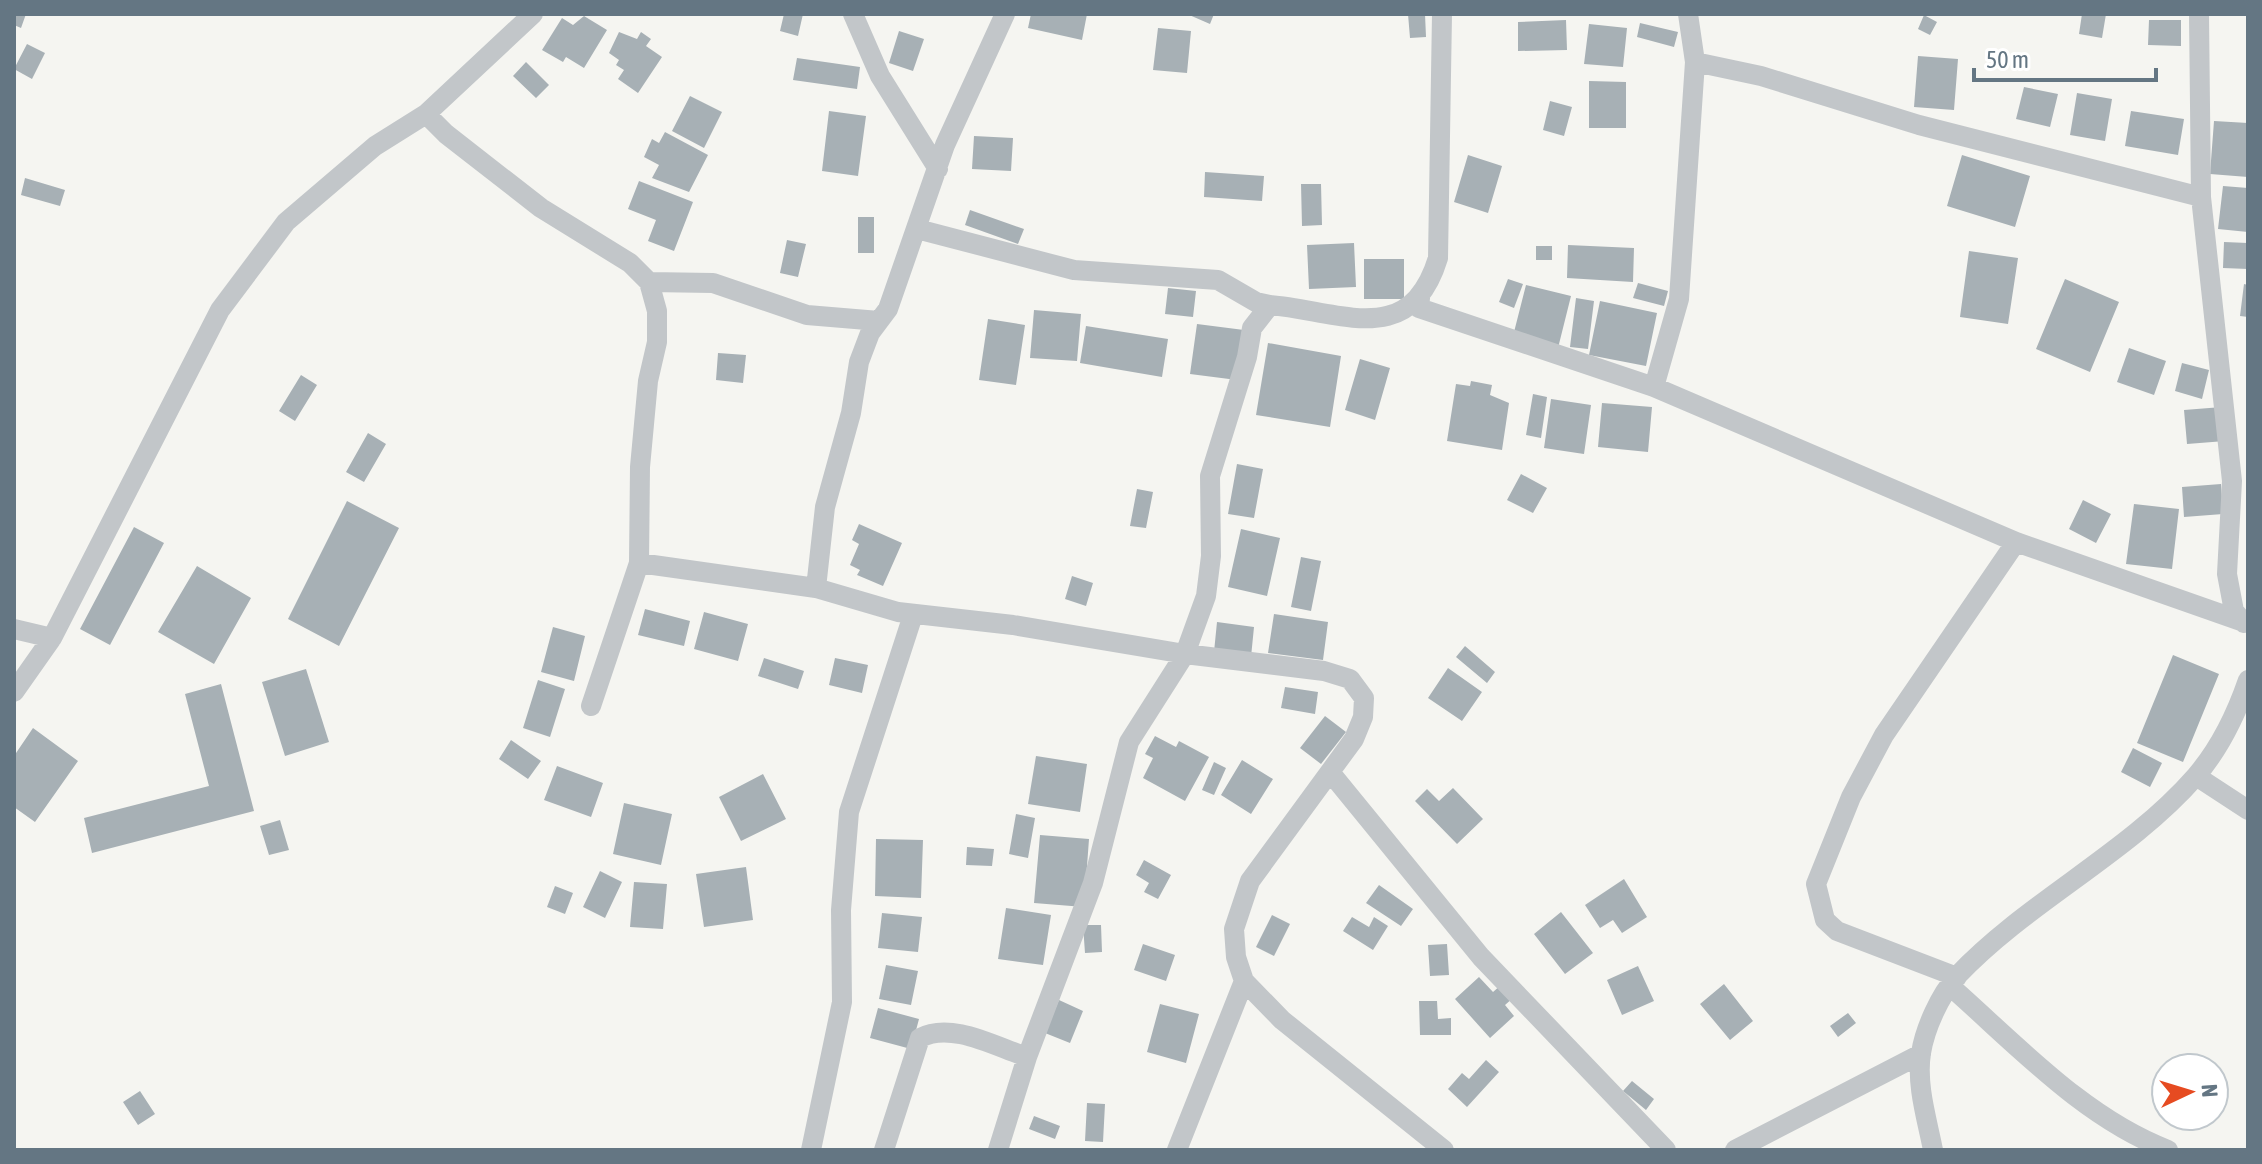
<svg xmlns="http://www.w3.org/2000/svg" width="2262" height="1164" font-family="'Asap Condensed',sans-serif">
<rect width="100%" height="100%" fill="#f5f5f1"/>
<path fill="#a7b0b5" d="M 14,14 L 26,14 L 21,28 L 14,25 Z
M 784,14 L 803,14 L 798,36 L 780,31 Z
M 1031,14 L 1087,14 L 1082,40 L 1028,28 Z
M 1187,14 L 1214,14 L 1210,24 Z
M 1408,14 L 1425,14 L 1426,37 L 1410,38 Z
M 2082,14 L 2106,14 L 2102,38 L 2079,34 Z
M 1924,15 L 1937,22 L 1930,35 L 1918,29 Z
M 584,16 L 607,30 L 584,68 L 566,57 L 563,62 L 542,50 L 562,18 L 573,25 Z
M 1566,20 L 1567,50 L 1518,51 L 1518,22 Z
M 2149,20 L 2181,20 L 2181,46 L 2148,45 Z
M 1640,23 L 1678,32 L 1674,47 L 1637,37 Z
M 1589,24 L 1627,28 L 1623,67 L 1584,64 Z
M 1158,28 L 1191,31 L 1187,73 L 1153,70 Z
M 899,31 L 924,39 L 913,71 L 889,63 Z
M 619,32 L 637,39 L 641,32 L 651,39 L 646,46 L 662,57 L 638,93 L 618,79 L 624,70 L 616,65 L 619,60 L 609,53 Z
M 27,44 L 45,53 L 32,79 L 14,69 Z
M 1918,56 L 1958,59 L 1954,110 L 1914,107 Z
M 797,58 L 860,67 L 857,89 L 793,80 Z
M 526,62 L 549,85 L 536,98 L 513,76 Z
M 1589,81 L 1626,82 L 1626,128 L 1589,128 Z
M 2024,87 L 2058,94 L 2050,127 L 2016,119 Z
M 2077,93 L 2112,99 L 2105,141 L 2070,135 Z
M 690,96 L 722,112 L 704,148 L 672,131 Z
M 1550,101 L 1572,107 L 1564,136 L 1543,130 Z
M 829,111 L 866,116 L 858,176 L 822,171 Z
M 2131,111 L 2184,119 L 2178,155 L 2125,146 Z
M 2214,121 L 2248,123 L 2248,177 L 2210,174 Z
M 665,132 L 708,155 L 689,192 L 652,178 L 659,165 L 644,157 L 652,139 L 659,143 Z
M 974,136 L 1013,138 L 1011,171 L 972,169 Z
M 1468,155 L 1502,166 L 1488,213 L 1454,202 Z
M 1962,155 L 2030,176 L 2015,227 L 1947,206 Z
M 1205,172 L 1264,176 L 1262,201 L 1204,197 Z
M 25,178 L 65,190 L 60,206 L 21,195 Z
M 639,181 L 693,202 L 674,251 L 648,241 L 656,220 L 628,209 Z
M 1301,184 L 1321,184 L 1322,225 L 1302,226 Z
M 2223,186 L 2248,188 L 2248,232 L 2218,229 Z
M 970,210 L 1024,229 L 1018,244 L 965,225 Z
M 858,217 L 874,217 L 874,253 L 858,253 Z
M 787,240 L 806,244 L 798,277 L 780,273 Z
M 2224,242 L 2248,243 L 2248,269 L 2223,268 Z
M 1354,243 L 1356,287 L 1309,289 L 1307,245 Z
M 1568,245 L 1634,248 L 1633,282 L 1567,278 Z
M 1536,246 L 1552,246 L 1552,260 L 1536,260 Z
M 1969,251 L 2018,258 L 2008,324 L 1960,317 Z
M 1364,259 L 1404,259 L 1404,299 L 1364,299 Z
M 1508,279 L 1523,284 L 1514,308 L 1499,302 Z
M 2065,279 L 2119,302 L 2090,372 L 2036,349 Z
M 1638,283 L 1668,291 L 1664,306 L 1633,298 Z
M 2244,284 L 2248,285 L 2248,317 L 2240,316 Z
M 1526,285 L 1571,296 L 1558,348 L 1513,336 Z
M 1168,288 L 1196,291 L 1193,317 L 1165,314 Z
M 1576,298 L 1594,301 L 1588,349 L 1570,347 Z
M 1600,301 L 1657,313 L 1646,366 L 1589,355 Z
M 1034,310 L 1081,314 L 1077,361 L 1030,358 Z
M 988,319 L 1025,325 L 1016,385 L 979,380 Z
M 1197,324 L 1244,330 L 1237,380 L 1190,374 Z
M 1086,326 L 1168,339 L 1162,377 L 1080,363 Z
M 1268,343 L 1341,356 L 1330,427 L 1256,415 Z
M 2129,348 L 2166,361 L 2154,395 L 2117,382 Z
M 718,353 L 746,355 L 743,383 L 716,380 Z
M 1360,359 L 1390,368 L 1375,420 L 1345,410 Z
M 2182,363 L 2209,370 L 2202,399 L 2175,391 Z
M 301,375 L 317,385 L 295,421 L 279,411 Z
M 1471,381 L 1492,385 L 1490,395 L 1509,403 L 1502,450 L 1447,441 L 1456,384 L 1470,386 Z
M 1533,394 L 1547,397 L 1541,438 L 1526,435 Z
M 1551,399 L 1591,405 L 1584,454 L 1544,448 Z
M 1602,403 L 1652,407 L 1648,452 L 1598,447 Z
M 2222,407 L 2225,441 L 2187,444 L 2184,410 Z
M 368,433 L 386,444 L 364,482 L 346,472 Z
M 1237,464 L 1263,469 L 1254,518 L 1228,514 Z
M 1521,474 L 1547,488 L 1533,513 L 1507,500 Z
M 2221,484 L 2223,514 L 2184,517 L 2182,487 Z
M 1137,489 L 1153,492 L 1146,528 L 1130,526 Z
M 2083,500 L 2111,514 L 2096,543 L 2069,529 Z
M 347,501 L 399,528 L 339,646 L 288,619 Z
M 2134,504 L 2179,509 L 2172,569 L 2126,564 Z
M 859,524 L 902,543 L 883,586 L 857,575 L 860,570 L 850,565 L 859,544 L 852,540 Z
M 134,527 L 164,543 L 110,645 L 80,629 Z
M 1241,529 L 1280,538 L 1267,596 L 1228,587 Z
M 1301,557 L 1321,561 L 1311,611 L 1291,607 Z
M 197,566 L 251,598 L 214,664 L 158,632 Z
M 1072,576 L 1093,583 L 1086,606 L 1065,599 Z
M 645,609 L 690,621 L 684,646 L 638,635 Z
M 704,612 L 748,624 L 738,661 L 694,649 Z
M 1274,614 L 1328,622 L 1323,660 L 1268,653 Z
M 1217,622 L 1254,627 L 1251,657 L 1214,652 Z
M 553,627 L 585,636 L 574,681 L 541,672 Z
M 1465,646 L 1495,672 L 1487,683 L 1456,657 Z
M 2173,655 L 2219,674 L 2183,762 L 2137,743 Z
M 764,658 L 804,671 L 798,689 L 758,676 Z
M 835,658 L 868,665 L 862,693 L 829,685 Z
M 1448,668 L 1482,692 L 1462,721 L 1428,698 Z
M 306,669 L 329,742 L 285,756 L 262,682 Z
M 538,680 L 565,689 L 550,737 L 523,728 Z
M 221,684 L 254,811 L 92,853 L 84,818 L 209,786 L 185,694 Z
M 1285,687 L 1318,692 L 1315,714 L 1281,708 Z
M 1325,716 L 1346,732 L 1321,764 L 1300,748 Z
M 33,728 L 78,761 L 35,822 L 14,807 L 14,756 Z
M 1155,736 L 1176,747 L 1179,741 L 1209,757 L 1185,801 L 1143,778 L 1153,758 L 1145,754 Z
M 511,740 L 541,761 L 528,779 L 499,759 Z
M 2133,748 L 2162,763 L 2150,787 L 2121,772 Z
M 1036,756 L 1087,764 L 1080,812 L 1028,804 Z
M 1242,760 L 1273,779 L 1251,814 L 1221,795 Z
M 1214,762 L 1226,768 L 1214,795 L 1202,790 Z
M 557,766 L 603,783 L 591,817 L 544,800 Z
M 763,774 L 786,819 L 741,841 L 719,797 Z
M 1453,788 L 1483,819 L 1457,844 L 1415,801 L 1427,789 L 1439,801 Z
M 624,803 L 672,814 L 661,865 L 613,854 Z
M 1016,814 L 1035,818 L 1028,858 L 1009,854 Z
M 280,820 L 289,850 L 269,855 L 260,826 Z
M 1040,835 L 1089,839 L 1084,907 L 1034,903 Z
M 876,839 L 923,840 L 921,898 L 875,896 Z
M 967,847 L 994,849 L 992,866 L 966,865 Z
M 1144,860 L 1171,875 L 1158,899 L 1144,892 L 1149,883 L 1136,875 Z
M 746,867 L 753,920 L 704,927 L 696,874 Z
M 600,871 L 622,882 L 605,918 L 583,907 Z
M 1624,879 L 1647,917 L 1622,933 L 1613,920 L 1600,928 L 1585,905 Z
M 634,882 L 667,884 L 663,929 L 630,927 Z
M 1379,885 L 1413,909 L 1401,926 L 1366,903 Z
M 555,886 L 573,893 L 565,914 L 547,907 Z
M 1006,908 L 1051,915 L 1043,965 L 998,959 Z
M 1561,912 L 1593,953 L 1565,974 L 1534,934 Z
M 882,913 L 922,917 L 918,952 L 878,948 Z
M 1272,915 L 1290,924 L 1274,956 L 1256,947 Z
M 1352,917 L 1369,927 L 1374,917 L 1388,926 L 1373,950 L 1343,931 Z
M 1083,925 L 1101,925 L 1102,952 L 1085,953 Z
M 1143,944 L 1175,955 L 1166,981 L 1134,970 Z
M 1447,944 L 1449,975 L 1430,976 L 1428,945 Z
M 886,965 L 918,971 L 911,1005 L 879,999 Z
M 1638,966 L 1654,1001 L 1622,1015 L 1607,980 Z
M 1479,977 L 1493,992 L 1501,985 L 1513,998 L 1505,1005 L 1514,1016 L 1490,1038 L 1455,999 Z
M 1724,984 L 1753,1021 L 1730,1040 L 1700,1004 Z
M 1059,1000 L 1083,1011 L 1070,1043 L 1045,1033 Z
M 1419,1001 L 1437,1001 L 1438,1019 L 1451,1018 L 1451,1035 L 1420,1035 Z
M 1160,1004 L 1199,1014 L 1186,1063 L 1147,1052 Z
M 878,1008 L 919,1019 L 911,1049 L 870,1038 Z
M 1848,1013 L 1856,1023 L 1838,1037 L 1830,1026 Z
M 1486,1060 L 1499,1072 L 1467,1107 L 1448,1089 L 1462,1073 L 1469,1079 Z
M 1632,1081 L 1654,1099 L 1646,1110 L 1623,1091 Z
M 140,1091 L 155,1114 L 138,1125 L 123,1102 Z
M 1087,1103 L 1105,1104 L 1103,1142 L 1085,1141 Z
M 1034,1116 L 1060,1126 L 1055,1139 L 1029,1129 Z"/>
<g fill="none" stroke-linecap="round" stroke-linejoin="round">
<path stroke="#c2c6c9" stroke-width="20" d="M 853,14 L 880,76 L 938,169
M 2199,14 L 2201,197 L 2232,481 L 2227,574 L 2234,611 L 2244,623
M 1695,62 L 1761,76 L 1919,125 L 2201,197
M 426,114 L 446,134 L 541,208 L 630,263 L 649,282 L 657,311 L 657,342 L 648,381 L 640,467 L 639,563 L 591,706
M 917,229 L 1074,270 L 1218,280 L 1256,302 L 1270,305
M 649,282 L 713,283 L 807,315 L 879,321
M 1420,298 L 1419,308 L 1654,387 L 2016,542 L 2241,621
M 1654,387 L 1679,299 L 1695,62 L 1688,14
M 639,563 L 816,588 L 898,612 L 1013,625 L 1185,654 L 1324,671 L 1350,679 L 1364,698 L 1363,717 L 1354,739 L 1250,881 L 1234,929 L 1236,957 L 1244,981 L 1282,1020 L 1444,1150
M 816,588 L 825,507 L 851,413 L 859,362 L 870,333 L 888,309 L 945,145 L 1005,14
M 14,629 L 52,638
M 14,692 L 52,638 L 220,310 L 286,222 L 375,146 L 426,114 L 533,14
M 1330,772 L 1481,957 L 1666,1150
M 2196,776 L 2248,810
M 1957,977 L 1837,931 L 1825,920 L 1816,884 L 1851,797 L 1884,735 L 2016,542
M 1950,986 C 2017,1045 2084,1118 2168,1150
M 811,1150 L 842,1002 L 841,910 L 849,812 L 913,615
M 884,1150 L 920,1038 C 951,1021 996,1047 1027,1057
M 998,1150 L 1027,1057 L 1093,883 L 1129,742 L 1185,654 L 1206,596 L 1211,556 L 1210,476 L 1247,357 L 1252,328 L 1270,305 C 1340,311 1410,350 1438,258 L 1442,14
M 1177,1150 L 1244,981
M 1735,1150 L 1921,1054
M 1933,1150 C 1927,1119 1916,1085 1921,1053 C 1925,1028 1940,995 1957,976 C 2028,901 2128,854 2196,776 C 2220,748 2236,715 2248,680"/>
</g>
<rect width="2262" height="1164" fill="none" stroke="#647683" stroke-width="32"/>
<g transform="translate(2190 1092) rotate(86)"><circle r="38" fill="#ffffff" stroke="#c1c8cd" stroke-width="2"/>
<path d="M0-6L14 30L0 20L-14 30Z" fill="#e64b21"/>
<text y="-12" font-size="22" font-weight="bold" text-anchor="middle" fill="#647683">N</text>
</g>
<path d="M1974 68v12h182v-12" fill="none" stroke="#647683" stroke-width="4"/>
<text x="1986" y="68" font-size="24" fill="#647683" stroke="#ffffff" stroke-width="6" paint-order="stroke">50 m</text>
</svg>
